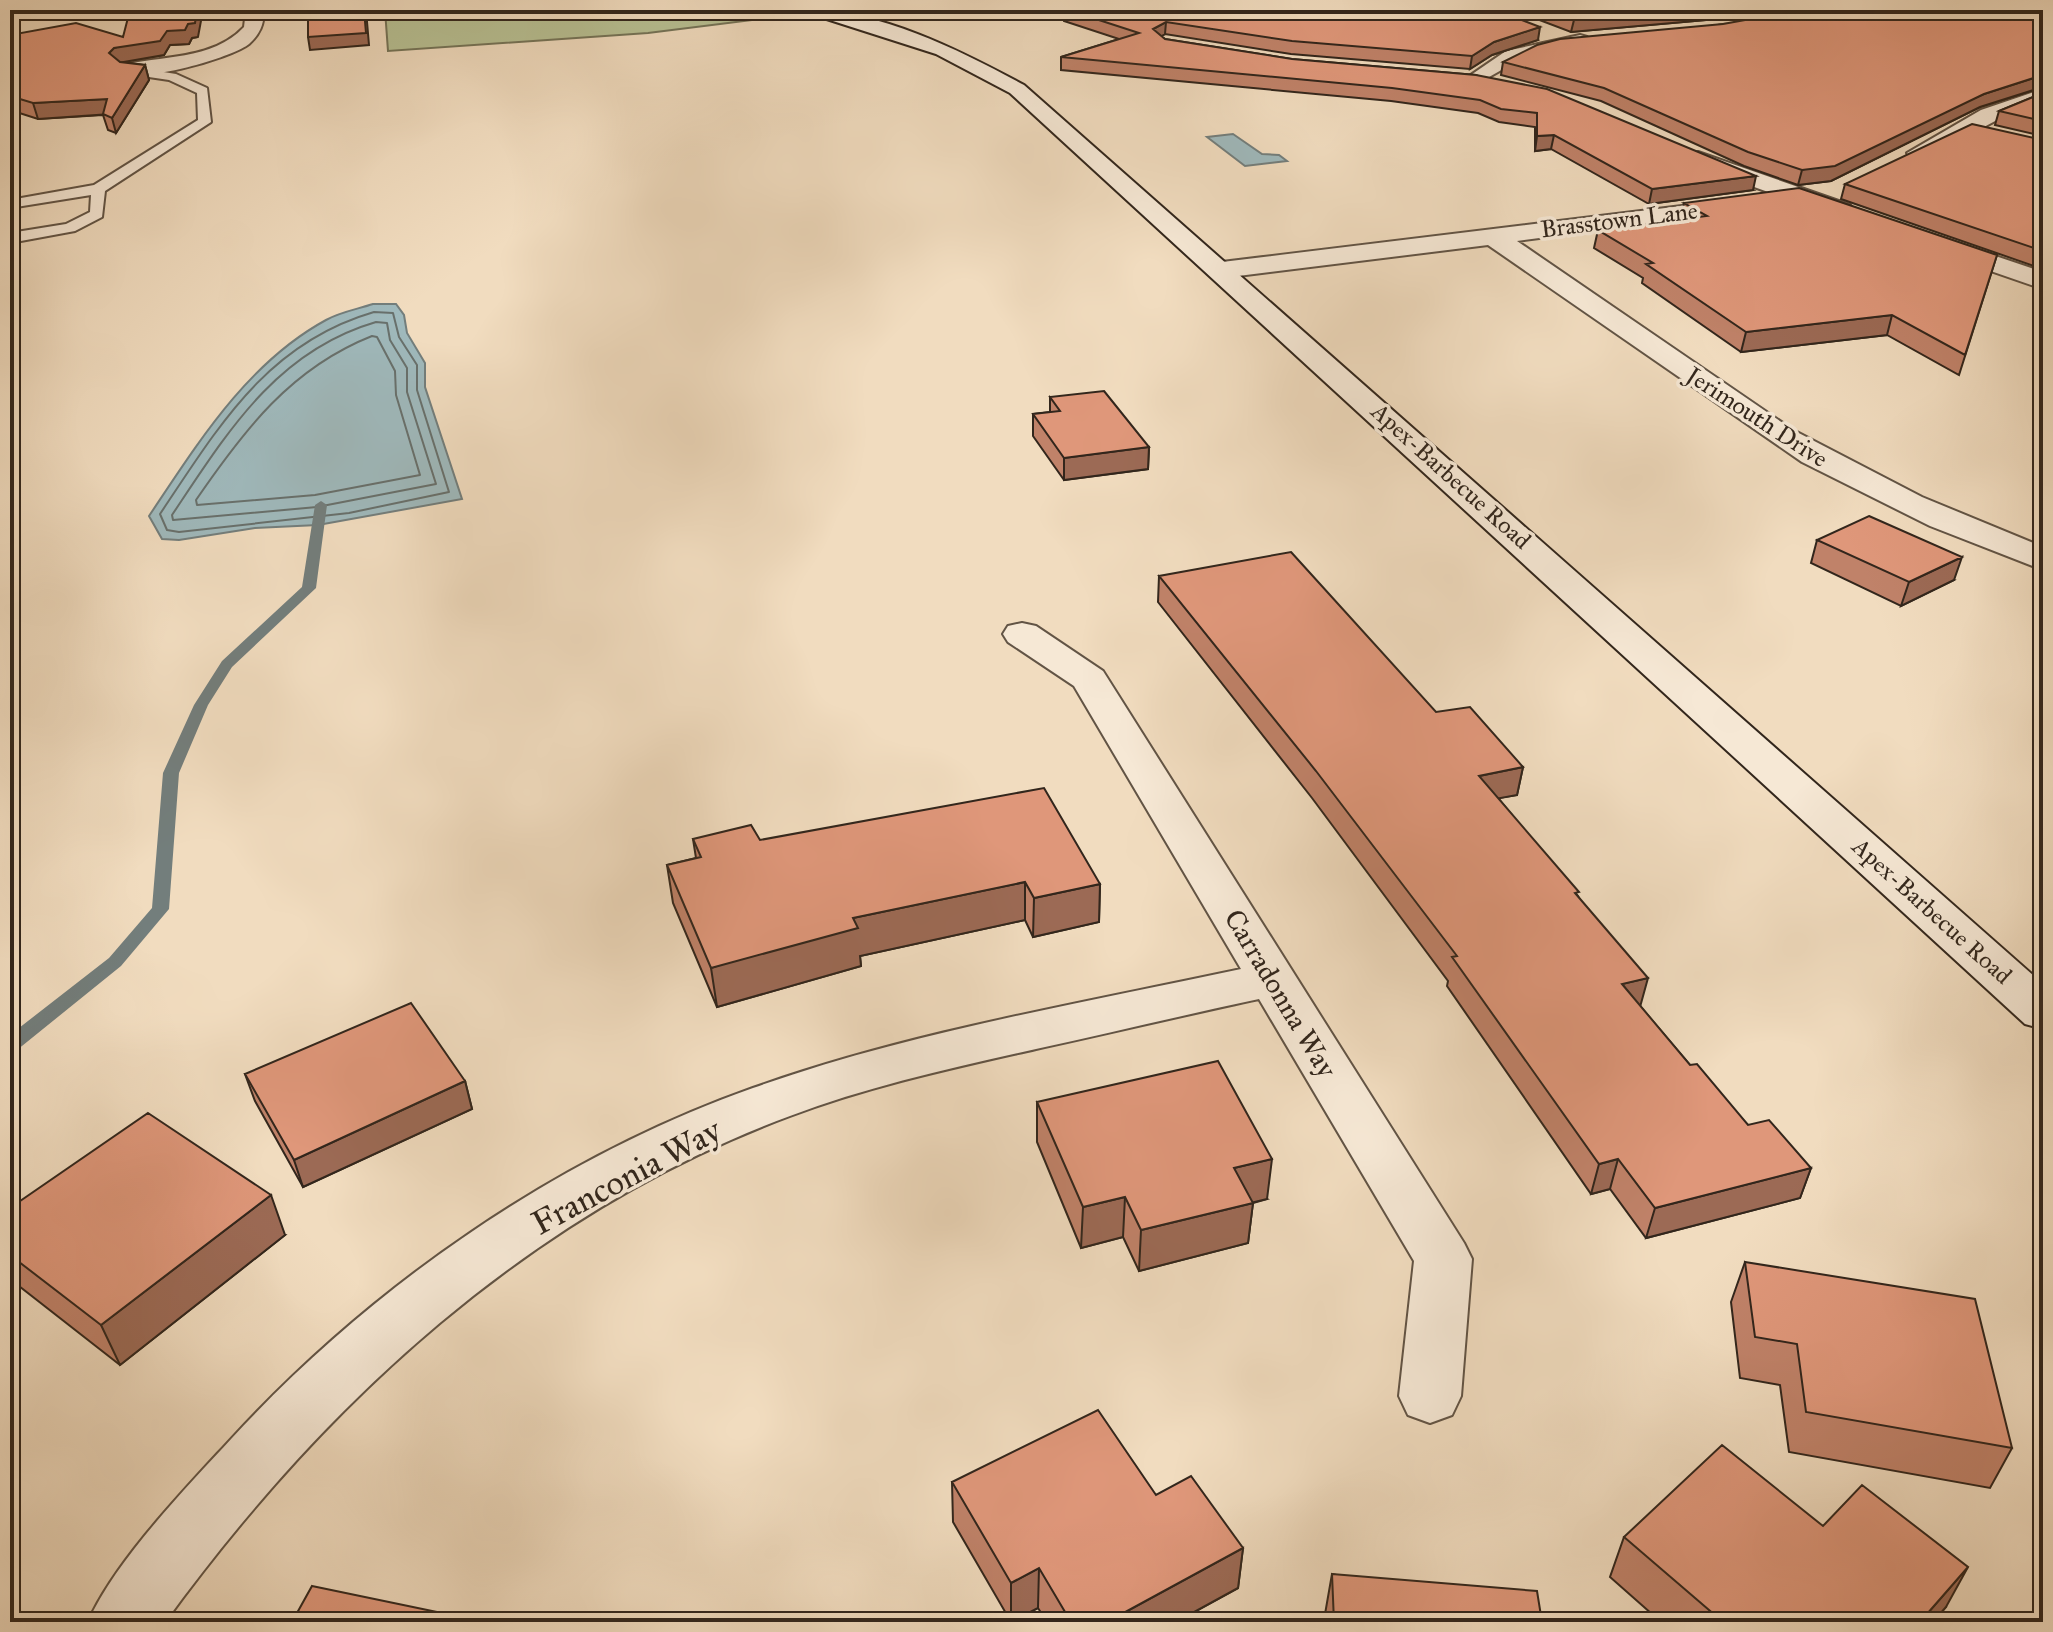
<svg xmlns="http://www.w3.org/2000/svg" width="2053" height="1632" font-family="'IM FELL Great Primer',serif">
<rect width="100%" height="100%" fill="#f1dcbf"/>
<filter id="stains"><feTurbulence type="fractalNoise" baseFrequency=".0025" numOctaves="4"/><feColorMatrix values="0 0 0 0 .2 0 0 0 0 .09 0 0 0 0 .02 0 0 0 .5 -.17"/></filter>
<radialGradient id="worn" r=".72"><stop offset=".6" stop-color="#630" stop-opacity="0"/><stop offset="1" stop-color="#630" stop-opacity=".3"/></radialGradient>
<path fill="#b8c194" stroke="#757458" stroke-width="2" d="M 385,10 L 785,10 L 799,14 L 648,33 L 388,51 Z"/>
<path fill="#9fb9bc" stroke="#737e7c" stroke-width="2" d="M 1233,134 L 1262,154 L 1279,155 L 1287,161 L 1245,166 L 1207,137 Z
M 373,304 L 396,304 L 404,315 L 407,333 L 425,363 L 425,387 L 462,499 L 318,525 L 255,528 L 179,540 L 162,539 L 149,516 C 198,443 247,363 326,320 C 340,312 358,309 373,304 Z"/>
<g fill="none" stroke-linecap="round" stroke-linejoin="round">
<path stroke="#68706c" stroke-width="2" d="M 374,312 L 393,313 L 399,337 L 417,365 L 417,390 L 449,492 L 349,513 L 179,532 L 167,530 L 160,514 C 219,426 267,343 374,312 Z
M 376,322 L 387,323 L 390,340 L 407,368 L 407,392 L 436,484 L 317,507 L 173,520 L 172,515 C 227,433 276,351 376,322 Z
M 372,336 L 377,337 L 395,371 L 396,395 L 420,475 L 315,495 L 197,505 L 196,500 C 244,430 291,368 372,336 Z"/>
<path fill="#737e7c" fill-rule="evenodd" d="M 321,501 L 327,505 L 316,588 L 232,667 L 208,705 L 179,773 L 169,909 L 121,966 L 17,1050 L 10,1052 L 10,1035 L 109,958 L 152,908 L 163,773 L 194,705 L 222,661 L 302,587 L 315,505 Z"/>
<defs>
<path id="lane" d="M 126,66 L 176,74 L 207,88 L 211,122 L 105,191 L 102,217 L 75,231 L 10,243 L 10,233 L 66,224 L 90,212 L 91,195 L 10,208 L 10,200 L 94,185 L 198,120 L 197,93 L 169,80 L 122,73 L 120,70 Z"/>
<path id="street" d="M 246,10 L 264,10 C 264,24 260,34 249,44 C 232,58 131,87 116,70 L 119,66 C 160,55 212,61 244,27 Z
M 1580,35 L 1587,37 L 1590,41 L 1587,45 L 1519,60 L 1475,85 L 1465,79 L 1506,51 Z
M 2043,89 L 2043,102 L 1997,120 L 1926,158 L 1910,158 L 1907,153 L 1981,110 Z
M 1698,152 L 1850,205 L 1853,210 L 1850,215 L 1832,215 L 1690,164 L 1686,159 L 1690,154 Z
M 1739,199 L 1751,206 L 1748,211 L 1517,241 L 1793,430 L 1922,497 L 2043,547 L 2043,570 L 1930,526 L 1802,462 L 1488,245 L 1222,278 L 1213,276 L 1209,270 L 1213,264 L 1222,262 Z
M 1939,237 L 2043,272 L 2043,289 L 1930,250 L 1926,245 Z
M 1022,623 L 1036,626 L 1103,671 L 1464,1243 L 1472,1259 L 1461,1396 L 1452,1415 L 1430,1423 L 1408,1415 L 1399,1396 L 1414,1261 L 1259,999 C 1184,1015 1110,1033 1036,1049 C 953,1068 869,1086 790,1116 C 531,1212 325,1402 165,1622 L 88,1622 C 115,1561 186,1488 232,1438 C 373,1285 556,1158 753,1088 C 910,1032 1078,1004 1241,969 L 1074,686 L 1008,642 L 1003,634 L 1008,626 Z"/>
<path id="secondary" d="M 808,10 C 881,10 961,51 1024,85 L 2043,984 L 2043,1029 L 2025,1024 L 1010,93 L 936,54 L 811,14 Z"/>
</defs>
<use href="#lane" stroke="#625445" stroke-width="4"/>
<use href="#street" stroke="#625445" stroke-width="4"/>
<use href="#secondary" stroke="#32261c" stroke-width="4"/>
<use href="#lane" fill="#f6e8d5" fill-rule="evenodd"/>
<use href="#street" fill="#f6e8d5" fill-rule="evenodd"/>
<use href="#secondary" fill="#f6e8d5" fill-rule="evenodd"/>
</g>
<path fill="#c08269" stroke="#32261c" stroke-width="2" d="M 1064,10 L 1496,10 L 1538,40 L 1492,55 L 1470,69 L 1291,54 L 1165,34 L 1161,36 L 1165,39 L 1292,59 L 1476,75 L 1753,190 L 1649,204 L 1551,149 L 1535,151 L 1535,127 L 1499,122 L 1478,113 L 1391,101 L 1061,70 L 1061,57 L 1119,39 L 1064,21 Z
M 1513,10 L 1768,10 L 1706,20 L 1571,32 Z
M 2043,10 L 2043,87 L 1980,107 L 1831,181 L 1798,185 L 1744,166 L 1601,101 L 1501,75 L 1503,62 L 1723,24 Z
M 10,35 L 123,37 L 198,37 L 192,38 L 189,44 L 170,45 L 164,55 L 122,62 L 145,65 L 149,80 L 116,133 L 108,130 L 103,115 L 38,119 L 10,110 Z
M 2043,93 L 2043,136 L 1995,125 L 1999,111 Z
M 2043,140 L 2043,265 L 2034,266 L 1841,199 L 1845,184 Z
M 1684,203 L 1997,255 L 1959,375 L 1887,335 L 1741,352 L 1642,283 L 1643,278 L 1594,248 L 1598,230 L 1680,220 Z
M 1050,397 L 1149,447 L 1148,469 L 1064,480 L 1033,436 L 1033,414 L 1050,412 Z
M 1817,540 L 1954,580 L 1901,606 L 1811,563 Z
M 1159,576 L 1436,712 L 1523,767 L 1517,795 L 1498,798 L 1578,896 L 1640,1006 L 1690,1065 L 1748,1125 L 1811,1168 L 1800,1198 L 1646,1238 L 1610,1189 L 1591,1194 L 1447,986 L 1448,981 L 1312,798 L 1158,602 Z
M 693,839 L 760,840 L 1100,884 L 1099,922 L 1033,937 L 1025,920 L 860,956 L 861,966 L 717,1007 L 673,903 L 667,865 L 696,858 Z
M 245,1074 L 465,1081 L 472,1109 L 303,1187 L 255,1101 Z
M 1037,1102 L 1267,1199 L 1253,1203 L 1248,1243 L 1139,1271 L 1123,1237 L 1081,1248 L 1037,1142 Z
M 10,1208 L 285,1235 L 120,1365 L 10,1279 Z
M 1745,1262 L 2012,1448 L 1990,1488 L 1789,1452 L 1780,1385 L 1740,1378 L 1731,1302 Z
M 952,1482 L 1156,1495 L 1243,1548 L 1238,1588 L 1176,1622 L 1047,1622 L 1038,1608 L 1011,1622 L 953,1522 Z
M 1823,1526 L 1946,1607 L 1933,1622 L 1661,1622 L 1610,1577 L 1624,1537 Z
M 1332,1574 L 1542,1622 L 1325,1622 L 1325,1614 Z"/>
<path fill="#9c6a55" stroke="#32261c" stroke-width="2" d="M 197,10 L 203,10 L 198,37 L 192,38 L 189,44 L 170,45 L 164,55 L 118,63 L 109,53 L 114,48 L 188,24 Z
M 364,10 L 366,10 L 369,45 L 310,50 L 308,37 Z
M 1684,10 L 1768,10 L 1706,20 L 1571,32 L 1574,20 Z
M 1166,22 L 1165,34 L 1152,42 L 1153,29 Z
M 1540,27 L 1538,40 L 1492,55 L 1470,69 L 1472,56 L 1494,42 Z
M 145,65 L 149,80 L 116,133 L 112,118 Z
M 2043,75 L 2043,87 L 1980,107 L 1831,181 L 1798,185 L 1802,170 L 1984,94 Z
M 107,99 L 111,114 L 38,119 L 33,103 Z
M 1554,135 L 1551,149 L 1535,151 L 1537,136 Z
M 1756,176 L 1753,190 L 1649,204 L 1652,189 Z
M 2043,249 L 2043,265 L 2034,266 L 2040,250 Z
M 1892,315 L 1887,335 L 1741,352 L 1746,332 Z
M 1149,447 L 1148,469 L 1064,480 L 1064,458 Z
M 1962,557 L 1954,580 L 1901,606 L 1909,582 Z
M 1523,767 L 1517,795 L 1474,803 L 1479,776 Z
M 1025,882 L 1025,920 L 860,956 L 861,966 L 717,1007 L 711,968 L 853,918 Z
M 1100,884 L 1099,922 L 1033,937 L 1034,898 Z
M 1648,978 L 1640,1007 L 1622,984 Z
M 465,1081 L 472,1109 L 303,1187 L 294,1160 Z
M 1272,1159 L 1267,1199 L 1230,1208 L 1234,1168 Z
M 1618,1159 L 1610,1189 L 1591,1194 L 1599,1164 Z
M 1811,1168 L 1800,1198 L 1646,1238 L 1655,1208 Z
M 271,1195 L 285,1235 L 120,1365 L 101,1325 Z
M 1125,1197 L 1123,1237 L 1081,1248 L 1083,1207 Z
M 1253,1203 L 1248,1243 L 1139,1271 L 1141,1230 Z
M 1243,1548 L 1238,1588 L 1176,1622 L 1107,1622 Z
M 1968,1567 L 1946,1607 L 1933,1622 L 1920,1622 Z
M 1039,1568 L 1038,1608 L 1011,1622 L 1011,1583 Z"/>
<path fill="#df977a" stroke="#32261c" stroke-width="2" d="M 130,10 L 197,10 L 195,23 L 188,24 L 185,30 L 167,31 L 160,41 L 114,48 L 109,53 L 120,62 L 145,65 L 112,118 L 103,114 L 107,99 L 33,103 L 10,96 L 10,35 L 76,23 L 123,37 Z
M 308,10 L 364,10 L 366,33 L 308,37 Z
M 1068,10 L 1496,10 L 1540,27 L 1494,42 L 1472,56 L 1292,41 L 1166,22 L 1153,29 L 1165,39 L 1292,59 L 1476,75 L 1547,89 L 1756,176 L 1652,189 L 1554,135 L 1537,136 L 1537,113 L 1501,109 L 1480,100 L 1392,88 L 1061,57 L 1139,33 Z
M 1548,10 L 1684,10 L 1574,20 Z
M 1800,10 L 2043,10 L 2043,75 L 1984,94 L 1835,166 L 1802,170 L 1748,152 L 1604,88 L 1503,62 L 1537,45 L 1560,39 L 1723,24 Z
M 2043,93 L 2043,121 L 1999,111 Z
M 1972,124 L 2043,140 L 2043,249 L 2040,250 L 1845,184 Z
M 1799,188 L 1997,255 L 1965,355 L 1892,315 L 1746,332 L 1646,264 L 1653,263 L 1598,230 L 1707,216 L 1684,203 Z
M 1104,391 L 1149,447 L 1064,458 L 1033,414 L 1060,411 L 1050,397 Z
M 1869,516 L 1962,557 L 1909,582 L 1817,540 Z
M 1291,552 L 1436,712 L 1470,707 L 1523,767 L 1479,776 L 1579,892 L 1575,893 L 1648,978 L 1622,984 L 1690,1065 L 1697,1064 L 1748,1125 L 1769,1120 L 1811,1168 L 1655,1208 L 1618,1159 L 1599,1164 L 1452,957 L 1457,956 L 1316,771 L 1159,576 Z
M 1044,788 L 1100,884 L 1034,898 L 1025,882 L 853,918 L 858,928 L 711,968 L 667,865 L 701,857 L 693,839 L 751,825 L 760,840 Z
M 411,1003 L 465,1081 L 294,1160 L 245,1074 Z
M 1218,1061 L 1272,1159 L 1234,1168 L 1253,1203 L 1141,1230 L 1125,1197 L 1083,1207 L 1037,1102 Z
M 148,1113 L 271,1195 L 101,1325 L 10,1255 L 10,1208 Z
M 1745,1262 L 1975,1299 L 2012,1448 L 1806,1412 L 1797,1344 L 1755,1337 Z
M 1098,1410 L 1156,1495 L 1191,1476 L 1243,1548 L 1107,1622 L 1071,1622 L 1039,1568 L 1011,1583 L 952,1482 Z
M 1722,1445 L 1823,1526 L 1862,1485 L 1968,1567 L 1920,1622 L 1723,1622 L 1624,1537 Z
M 1332,1574 L 1537,1591 L 1542,1622 L 1334,1622 Z
M 312,1586 L 485,1622 L 292,1622 Z"/>
<g text-anchor="middle" stroke-width="7" stroke-linejoin="round" paint-order="stroke">
<g font-size="24" fill="#32261c" stroke="#f6e8d5">
<text transform="translate(1619 220) rotate(-7)" y="8">Brasstown Lane</text>
<text transform="translate(1757 417) rotate(33)" y="8">Jerimouth Drive</text>
<text transform="translate(1451 476) rotate(42)" y="8">Apex-Barbecue Road</text>
<text transform="translate(1932 911) rotate(42)" y="8">Apex-Barbecue Road</text>
</g>
<g font-size="28" fill="#32261c" stroke="#f6e8d5">
<text transform="translate(1281 993) rotate(59)" y="10">Carradonna Way</text>
</g>
<g font-size="34" fill="#32261c" stroke="#f6e8d5">
<text transform="translate(626 1176) rotate(-28)" y="12">Franconia Way</text>
</g>
</g>
<rect width="2053" height="1632" fill="none" stroke="#f1dcbf" stroke-width="40"/>
<rect x="12" y="12" width="2029" height="1608" fill="none" stroke="#32261c" stroke-width="4"/>
<rect x="20" y="20" width="2013" height="1592" fill="none" stroke="#32261c" stroke-width="2"/>
<rect width="100%" height="100%" filter="url(#stains)"/>
<rect width="100%" height="100%" fill="url(#worn)"/>
</svg>
